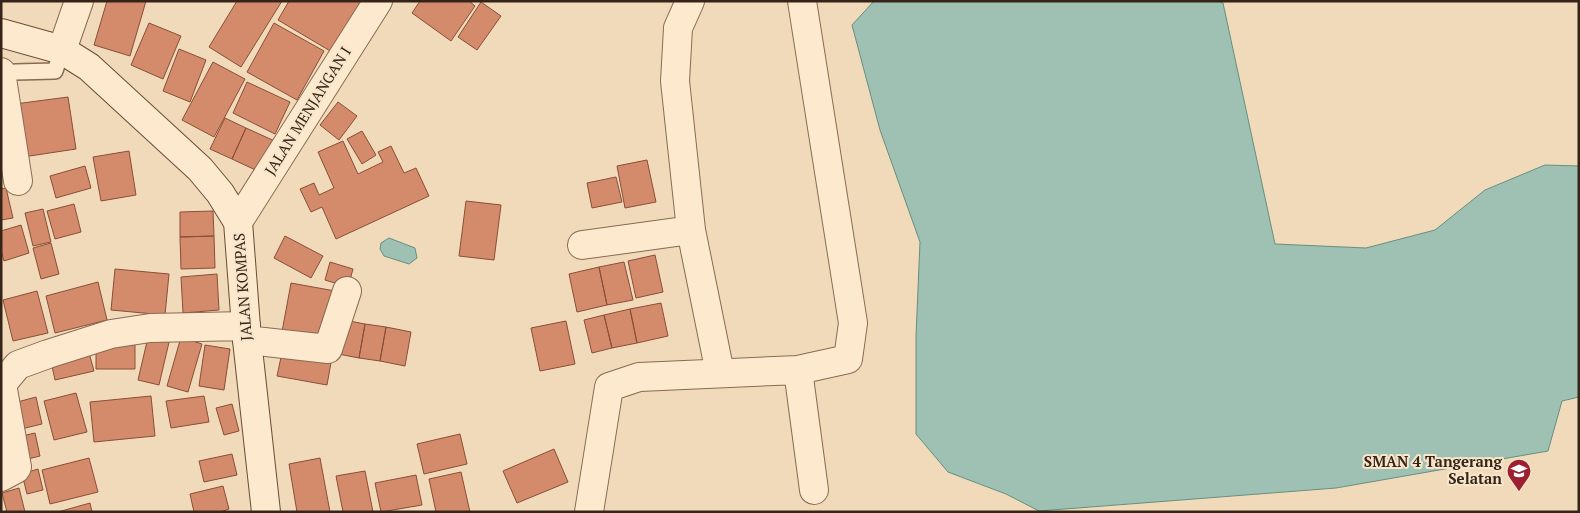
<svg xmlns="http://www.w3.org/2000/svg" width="1580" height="513" font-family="'PT Serif',serif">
<rect width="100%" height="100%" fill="#f1daba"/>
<path fill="#9fc1b3" stroke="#668f80" d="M 874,1 L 1218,1 L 1223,3 L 1275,244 L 1366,248 L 1435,230 L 1485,190 L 1545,165 L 1579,166 L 1579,397 L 1562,401 L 1548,451 L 1336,488 L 1039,511 L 1006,494 L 948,472 L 916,434 L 916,336 L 920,242 L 880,130 L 852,25 Z
M 389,238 L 415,248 L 417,258 L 409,264 L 384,256 L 380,249 L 381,243 Z"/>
<path fill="#d38b6c" stroke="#8a4e37" d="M 107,1 L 146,1 L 130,56 L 94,45 Z
M 237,1 L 282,1 L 241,67 L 209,47 Z
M 289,1 L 363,1 L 337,55 L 278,20 Z
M 420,1 L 469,1 L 475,6 L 451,41 L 412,13 Z
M 481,2 L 501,16 L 477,50 L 458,37 Z
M 149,23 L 181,36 L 163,79 L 131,65 Z
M 274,23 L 324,51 L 297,100 L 247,72 Z
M 179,49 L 206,60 L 190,102 L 163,91 Z
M 213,62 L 245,79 L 214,137 L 182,120 Z
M 247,82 L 290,102 L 275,134 L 233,113 Z
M 68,97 L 76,149 L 23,157 L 15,104 Z
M 338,102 L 357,116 L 339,140 L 320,125 Z
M 225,118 L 246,128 L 232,159 L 210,149 Z
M 246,128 L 279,143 L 264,174 L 232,159 Z
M 362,131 L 376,155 L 362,164 L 347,139 Z
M 343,141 L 358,174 L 383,162 L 378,152 L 391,146 L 404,173 L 416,168 L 429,196 L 336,239 L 322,207 L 311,212 L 300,189 L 314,183 L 319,195 L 334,188 L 318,152 Z
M 129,151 L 136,195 L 101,201 L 93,157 Z
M 647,160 L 656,202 L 625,208 L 617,166 Z
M 85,166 L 91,188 L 56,198 L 50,176 Z
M 616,177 L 622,202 L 592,208 L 587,183 Z
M 6,188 L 13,218 L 1,220 L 1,189 Z
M 466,201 L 501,205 L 494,260 L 459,256 Z
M 74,204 L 81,232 L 55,239 L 47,211 Z
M 43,209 L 51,242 L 33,246 L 25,213 Z
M 213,211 L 214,236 L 180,237 L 180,212 Z
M 21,225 L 29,253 L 4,261 L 1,251 L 1,231 Z
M 214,236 L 215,268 L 181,269 L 180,237 Z
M 285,236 L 323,256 L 311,278 L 274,258 Z
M 51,243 L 59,274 L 41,279 L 33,248 Z
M 655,255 L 663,292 L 636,298 L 628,261 Z
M 330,262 L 353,269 L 348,287 L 325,280 Z
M 624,262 L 633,300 L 607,305 L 599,267 Z
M 599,267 L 607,305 L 577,312 L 569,274 Z
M 115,269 L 169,274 L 165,315 L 111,310 Z
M 217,274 L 219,310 L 183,313 L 181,277 Z
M 98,282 L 107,320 L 55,333 L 46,296 Z
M 291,283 L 335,291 L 325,346 L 281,337 Z
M 37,291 L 48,333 L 13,341 L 3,300 Z
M 661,303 L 668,336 L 637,343 L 630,309 Z
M 630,309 L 637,343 L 612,348 L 604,315 Z
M 604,315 L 612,348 L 592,353 L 584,320 Z
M 339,319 L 365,324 L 359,358 L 333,353 Z
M 566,321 L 575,364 L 540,371 L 531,328 Z
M 365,324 L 386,327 L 380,361 L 359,358 Z
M 386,327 L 411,332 L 405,366 L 380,361 Z
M 149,333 L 170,338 L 159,385 L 138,380 Z
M 181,337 L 202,344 L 188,392 L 167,386 Z
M 135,342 L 135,369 L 96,369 L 96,343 Z
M 205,345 L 230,349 L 224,390 L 199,386 Z
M 283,348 L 332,357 L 327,385 L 277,376 Z
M 88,349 L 94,371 L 55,380 L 50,357 Z
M 76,393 L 87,432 L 54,440 L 44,401 Z
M 151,396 L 155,436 L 94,442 L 90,402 Z
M 204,396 L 209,422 L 171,428 L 166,401 Z
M 36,397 L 42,424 L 17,430 L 10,404 Z
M 232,404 L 239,431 L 224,435 L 216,408 Z
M 35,433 L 40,456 L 24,460 L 18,437 Z
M 460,434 L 467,464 L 424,474 L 417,444 Z
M 554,449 L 568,482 L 517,503 L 503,471 Z
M 232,454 L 237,475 L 204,482 L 199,461 Z
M 89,458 L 98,492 L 50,504 L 42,470 Z
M 320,458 L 330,512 L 297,512 L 289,464 Z
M 38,469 L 43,490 L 27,494 L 22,474 Z
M 365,471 L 373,512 L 343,512 L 336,476 Z
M 461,472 L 470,512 L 436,512 L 429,479 Z
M 416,475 L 422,505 L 381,512 L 375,483 Z
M 223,486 L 229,509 L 220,512 L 194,512 L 190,494 Z
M 19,488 L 25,512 L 7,512 L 2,493 Z
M 90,503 L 92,512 L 58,512 Z"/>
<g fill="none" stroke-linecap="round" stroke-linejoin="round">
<defs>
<path id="lane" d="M 15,72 L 55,71 L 62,50"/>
<path id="street" d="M 690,1 L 678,28 L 675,81 L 691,230 L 720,373
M 62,50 L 79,1
M 1,72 L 18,181
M 238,222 L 378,1
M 582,245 L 691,230
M 247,340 L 328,349 L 347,291
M 798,370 L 814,490
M 1,477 L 16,469 L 17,467 L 2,384 L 18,365 L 48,354 L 111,334 L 150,328 L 246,326
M 589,512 L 609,387 L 639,377 L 798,370 L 848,359 L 853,323 L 802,1"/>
<path id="secondary" d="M 1,33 L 62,50 L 89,67 L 200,169 L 220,193 L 238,222 L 247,340 L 266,512"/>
</defs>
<use href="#lane" stroke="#896a53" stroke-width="18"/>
<use href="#street" stroke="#896a53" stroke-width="30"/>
<use href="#secondary" stroke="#6b4b37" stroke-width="30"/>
<use href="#lane" stroke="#fce9ce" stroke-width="15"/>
<use href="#street" stroke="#fce9ce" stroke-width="28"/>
<use href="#secondary" stroke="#fce9ce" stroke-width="28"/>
</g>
<defs>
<symbol id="school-pin" viewBox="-11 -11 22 30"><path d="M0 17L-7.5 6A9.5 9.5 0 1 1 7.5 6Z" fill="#9d1e2e" stroke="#f8e6ca"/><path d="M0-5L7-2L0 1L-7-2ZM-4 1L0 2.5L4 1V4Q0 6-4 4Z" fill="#fff"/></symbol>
</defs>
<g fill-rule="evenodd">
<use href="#school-pin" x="1505" y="457" width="28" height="38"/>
</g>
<g text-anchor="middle" stroke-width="4" stroke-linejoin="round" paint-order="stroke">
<g font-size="15" fill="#372419" stroke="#f8e6ca">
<text transform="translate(308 111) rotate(-58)" y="5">JALAN MENJANGAN I</text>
<text transform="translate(243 287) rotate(-94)" y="5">JALAN KOMPAS</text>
</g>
<g font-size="15" font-weight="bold" fill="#372419" stroke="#f8e6ca" text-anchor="end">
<text x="1502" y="467">SMAN 4 Tangerang<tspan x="1502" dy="17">Selatan</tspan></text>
</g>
</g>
<rect width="1580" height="513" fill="none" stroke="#372419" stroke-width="5"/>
</svg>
